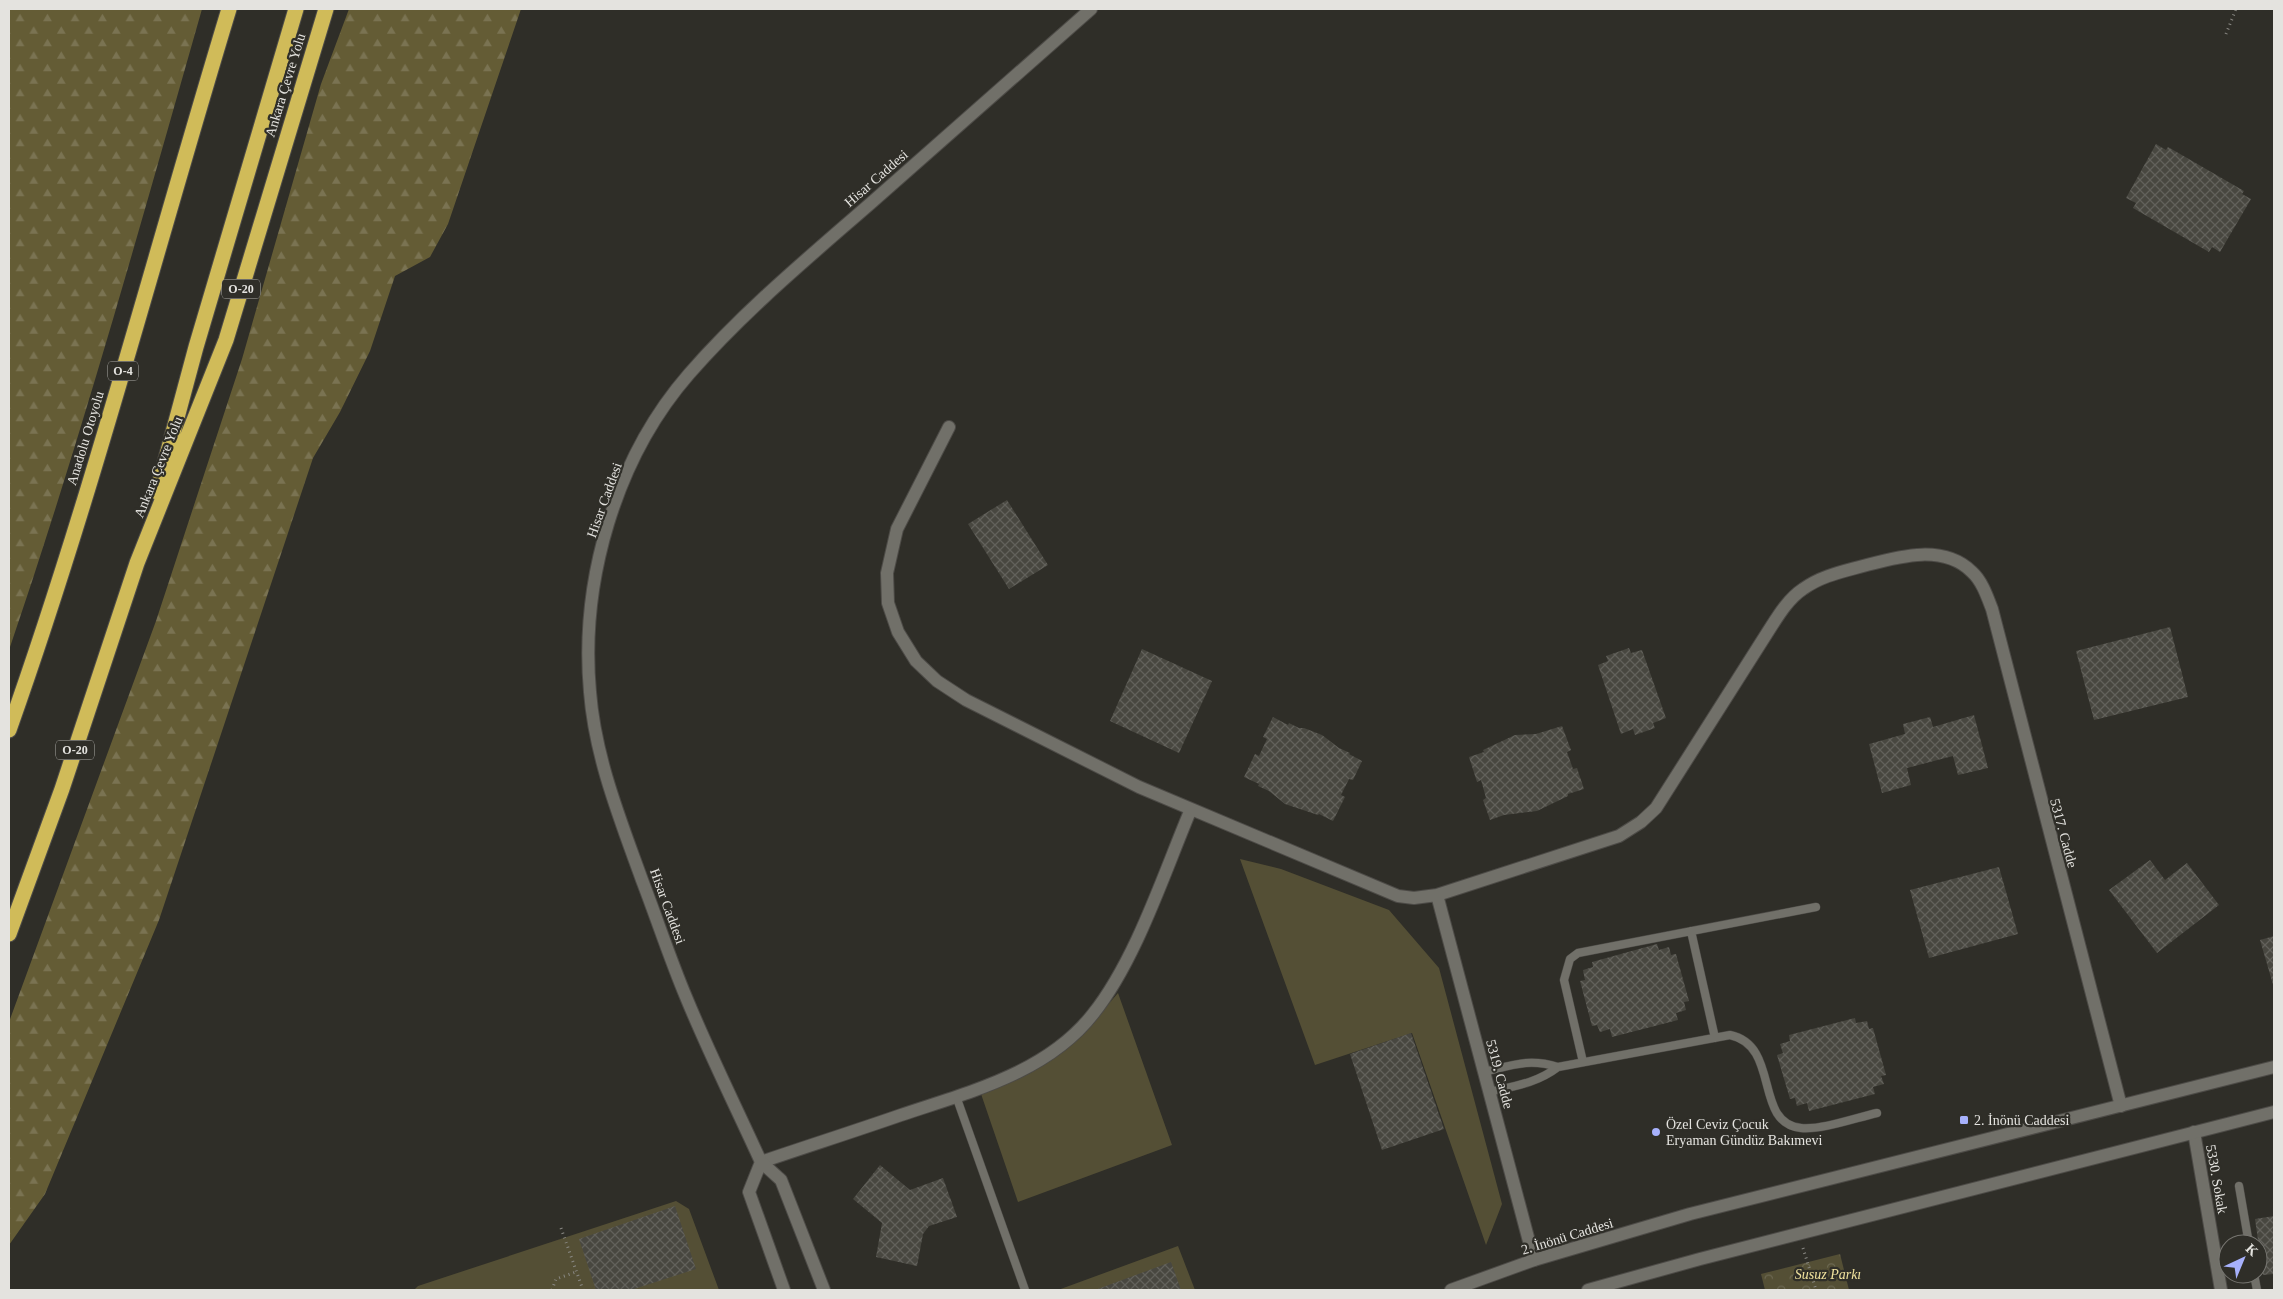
<svg xmlns="http://www.w3.org/2000/svg" width="2283" height="1299" font-family="'Times New Roman',serif">
<defs>
<pattern id="forest-firs" width="22" height="20" patternUnits="userSpaceOnUse" patternTransform="scale(1.25)"><rect width="22" height="20" fill="#645c35"/><path d="M5 1l3.5 6h-7zM16 11l3.5 6h-7z" fill="#7a7352"/></pattern>
<pattern id="park-crowns" width="20" height="18" patternUnits="userSpaceOnUse" patternTransform="scale(1.25)"><rect width="20" height="18" fill="#544f35"/><path d="M2 6a3 3 0 1 1 6 0M12 15a3 3 0 1 1 6 0" fill="none" stroke="#6c6852"/></pattern>
<pattern id="building-cross-hatch" width="8" height="8" patternUnits="userSpaceOnUse" patternTransform="scale(1.25)"><rect width="8" height="8" fill="#484740"/><path d="M0 0l8 8M0 8l8-8" fill="none" stroke="#62615b"/></pattern>
</defs>
<rect width="100%" height="100%" fill="#2f2e28"/>
<path fill="#544f35" d="M 1240,859 L 1281,869 L 1389,910 L 1439,968 L 1502,1204 L 1486,1245 L 1412,1033 L 1315,1065 Z
M 1118,993 L 1172,1145 L 1018,1202 L 980,1091 L 1087,1029 Z
M 676,1201 L 689,1209 L 719,1290 L 414,1290 L 418,1286 Z
M 1178,1246 L 1195,1290 L 1058,1290 Z"/>
<path fill="url(#forest-firs)" d="M 9,9 L 202,9 C 141,223 81,439 9,650 Z
M 349,9 L 521,9 L 448,224 L 430,257 L 395,276 L 370,351 L 340,412 L 313,458 L 159,920 L 45,1194 L 9,1245 L 9,1022 L 156,621 L 242,359 L 321,84 Z"/>
<path fill="url(#park-crowns)" d="M 1840,1254 L 1849,1290 L 1765,1290 L 1761,1274 Z"/>
<path fill="url(#building-cross-hatch)" d="M 2156,144 L 2166,150 L 2168,147 L 2244,191 L 2242,194 L 2251,199 L 2220,252 L 2212,247 L 2209,252 L 2133,208 L 2136,203 L 2126,198 Z
M 1007,500 L 1048,565 L 1009,589 L 968,524 Z
M 2170,627 L 2188,697 L 2094,720 L 2076,651 Z
M 1629,648 L 1631,653 L 1642,650 L 1666,718 L 1653,723 L 1655,728 L 1635,735 L 1633,729 L 1621,734 L 1598,665 L 1608,661 L 1606,656 Z
M 1142,649 L 1212,681 L 1179,753 L 1110,721 Z
M 1974,715 L 1988,768 L 1958,775 L 1953,756 L 1907,768 L 1911,785 L 1882,793 L 1869,744 L 1905,734 L 1903,724 L 1930,717 L 1933,727 Z
M 1273,717 L 1288,725 L 1289,723 L 1299,728 L 1304,728 L 1322,735 L 1339,748 L 1350,753 L 1349,754 L 1362,761 L 1353,780 L 1349,779 L 1341,795 L 1345,797 L 1333,821 L 1319,814 L 1318,815 L 1285,804 L 1269,791 L 1258,786 L 1259,784 L 1244,777 L 1255,754 L 1259,756 L 1267,739 L 1263,737 Z
M 1562,726 L 1571,750 L 1567,752 L 1573,769 L 1577,768 L 1584,789 L 1568,794 L 1568,796 L 1537,811 L 1504,815 L 1490,820 L 1483,800 L 1486,798 L 1481,780 L 1477,782 L 1469,757 L 1484,752 L 1483,750 L 1515,735 L 1536,734 Z
M 2150,860 L 2165,880 L 2187,863 L 2219,905 L 2157,953 L 2109,890 Z
M 1999,867 L 2018,934 L 1929,958 L 1910,890 Z
M 2274,936 L 2274,988 L 2260,940 Z
M 1657,944 L 1659,950 L 1669,947 L 1671,955 L 1676,954 L 1689,1001 L 1684,1002 L 1686,1010 L 1676,1013 L 1678,1020 L 1612,1037 L 1610,1029 L 1600,1032 L 1597,1025 L 1592,1026 L 1580,981 L 1585,980 L 1583,970 L 1593,967 L 1592,962 Z
M 1855,1018 L 1856,1023 L 1867,1021 L 1869,1029 L 1873,1028 L 1886,1075 L 1881,1076 L 1884,1084 L 1873,1087 L 1875,1094 L 1809,1111 L 1807,1103 L 1797,1106 L 1795,1098 L 1790,1099 L 1777,1055 L 1783,1053 L 1780,1044 L 1790,1041 L 1789,1035 Z
M 1411,1033 L 1444,1129 L 1382,1150 L 1350,1054 Z
M 880,1165 L 910,1190 L 943,1178 L 957,1217 L 929,1226 L 923,1234 L 917,1266 L 876,1257 L 882,1223 L 853,1199 Z
M 675,1206 L 696,1269 L 631,1290 L 596,1290 L 579,1239 Z
M 2274,1216 L 2274,1274 L 2263,1275 L 2255,1219 Z
M 1171,1262 L 1181,1290 L 1095,1290 Z"/>
<g fill="none" stroke-linecap="round" stroke-linejoin="round">
<defs>
<path id="lane" d="M 1691,931 L 1715,1038
M 1583,1062 L 1564,980 L 1570,959 L 1578,953 L 1816,907
M 1558,1067 L 1730,1035 C 1781,1046 1753,1123 1801,1128 C 1822,1130 1855,1118 1877,1113
M 1484,1072 C 1513,1065 1529,1058 1558,1067 C 1537,1083 1515,1086 1489,1092
M 956,1096 L 1025,1290
M 2239,1186 L 2249,1244
M 2254,1274 L 2257,1290"/>
<path id="street" d="M 949,427 L 897,529 L 887,573 L 888,603 L 898,632 L 916,661 L 937,681 L 966,700 L 1139,787 L 1398,896 L 1414,898 L 1437,895 L 1619,836 L 1641,822 L 1656,808 L 1769,630 C 1778,616 1788,599 1803,589 C 1821,576 1841,572 1863,566 C 1897,557 1943,543 1972,572 C 1982,581 1987,596 1992,609 L 2121,1106
M 1437,895 L 1534,1260
M 2194,1132 L 2221,1290
M 761,1162 C 808,1146 855,1131 901,1115 C 969,1092 1047,1073 1093,1014 C 1136,960 1164,873 1191,809"/>
<path id="secondary" d="M 761,1162 L 749,1192 L 784,1290
M 824,1290 L 781,1180 L 761,1162 C 736,1107 709,1053 686,997 C 670,959 657,919 642,880 C 620,819 595,757 590,692 C 580,582 615,459 689,374 C 744,311 809,257 871,203 C 945,138 1018,73 1091,9
M 1451,1290 L 1534,1260 L 1690,1214 L 2274,1067
M 1588,1290 L 1700,1259 L 2274,1112"/>
<path id="highway" d="M 157,492 L 196,347 L 296,9
M 9,730 C 93,493 156,249 229,9
M 9,934 L 62,789 L 137,563 L 226,340 L 326,9"/>
</defs>
<use href="#lane" stroke="#4d4b47" stroke-width="9"/>
<use href="#street" stroke="#4d4b47" stroke-width="14"/>
<use href="#secondary" stroke="#4d4b47" stroke-width="14"/>
<use href="#highway" stroke="#4d4b47" stroke-width="17"/>
<path stroke="#898883" stroke-width="3" stroke-dasharray="1 4" stroke-linecap="butt" d="M 2226,34 L 2236,9
M 561,1228 L 583,1290
M 1803,1248 L 1816,1290
M 552,1290 L 556,1279 L 576,1272"/>
<use href="#lane" stroke="#717069" stroke-width="8"/>
<use href="#street" stroke="#717069" stroke-width="12"/>
<use href="#secondary" stroke="#717069" stroke-width="12"/>
<use href="#highway" stroke="#d0bb59" stroke-width="15"/>
</g>
<g fill="#a7b1fc" stroke="#2f2e28" stroke-width="2">
<rect x="1959" y="1115" width="10" height="10" rx="2.5"/>
<circle cx="1656" cy="1132" r="5"/>
</g>
<g text-anchor="middle" stroke-width="4.5" stroke-linejoin="round" paint-order="stroke">
<g fill="#2f2e28" stroke="#aeada8" stroke-width="1">
<rect x="222" y="279.5" width="38" height="19" rx="4"/>
<rect x="108" y="361.5" width="30" height="19" rx="4"/>
<rect x="56" y="740.5" width="38" height="19" rx="4"/>
</g>
<g font-size="12" font-weight="bold" fill="#e4e3df">
<text x="241" y="293">O-20</text>
<text x="123" y="375">O-4</text>
<text x="75" y="754">O-20</text>
</g>
<g font-size="14" fill="#e4e3df" stroke="#2f2e28">
<text transform="translate(285 85) rotate(-73)" y="5">Ankara Çevre Yolu</text>
<text transform="translate(876 178) rotate(-41)" y="5">Hisar Caddesi</text>
<text transform="translate(85 438) rotate(-73)" y="5">Anadolu Otoyolu</text>
<text transform="translate(158 467) rotate(-68)" y="5">Ankara Çevre Yolu</text>
<text transform="translate(604 500) rotate(-70)" y="5">Hisar Caddesi</text>
<text transform="translate(2064 833) rotate(75)" y="5">5317. Cadde</text>
<text transform="translate(668 906) rotate(70)" y="5">Hisar Caddesi</text>
<text transform="translate(1500 1074) rotate(75)" y="5">5319. Cadde</text>
<text transform="translate(2217 1179) rotate(80)" y="5">5330. Sokak</text>
<text transform="translate(1567 1236) rotate(-17)" y="5">2. İnönü Caddesi</text>
</g>
<g font-size="14" fill="#e4e3df" stroke="#2f2e28" text-anchor="start">
<text x="1974" y="1125">2. İnönü Caddesi</text>
<text x="1666" y="1129">Özel Ceviz Çocuk<tspan x="1666" dy="16">Eryaman Gündüz Bakımevi</tspan></text>
</g>
<g font-size="14" font-style="italic" fill="#efe19d" stroke="#2f2e28">
<text x="1828" y="1279">Susuz Parkı</text>
</g>
</g>
<rect width="2283" height="1299" fill="none" stroke="#e4e3df" stroke-width="20"/>
<g transform="translate(2243 1259) rotate(44)"><circle r="24" fill="#2f2e28" stroke="#777671"/>
<path d="M0-4L9 19L0 12L-9 19Z" fill="#a7b1fc"/>
<text y="-8" font-size="14" font-weight="bold" text-anchor="middle" fill="#e4e3df">K</text>
</g>
</svg>
